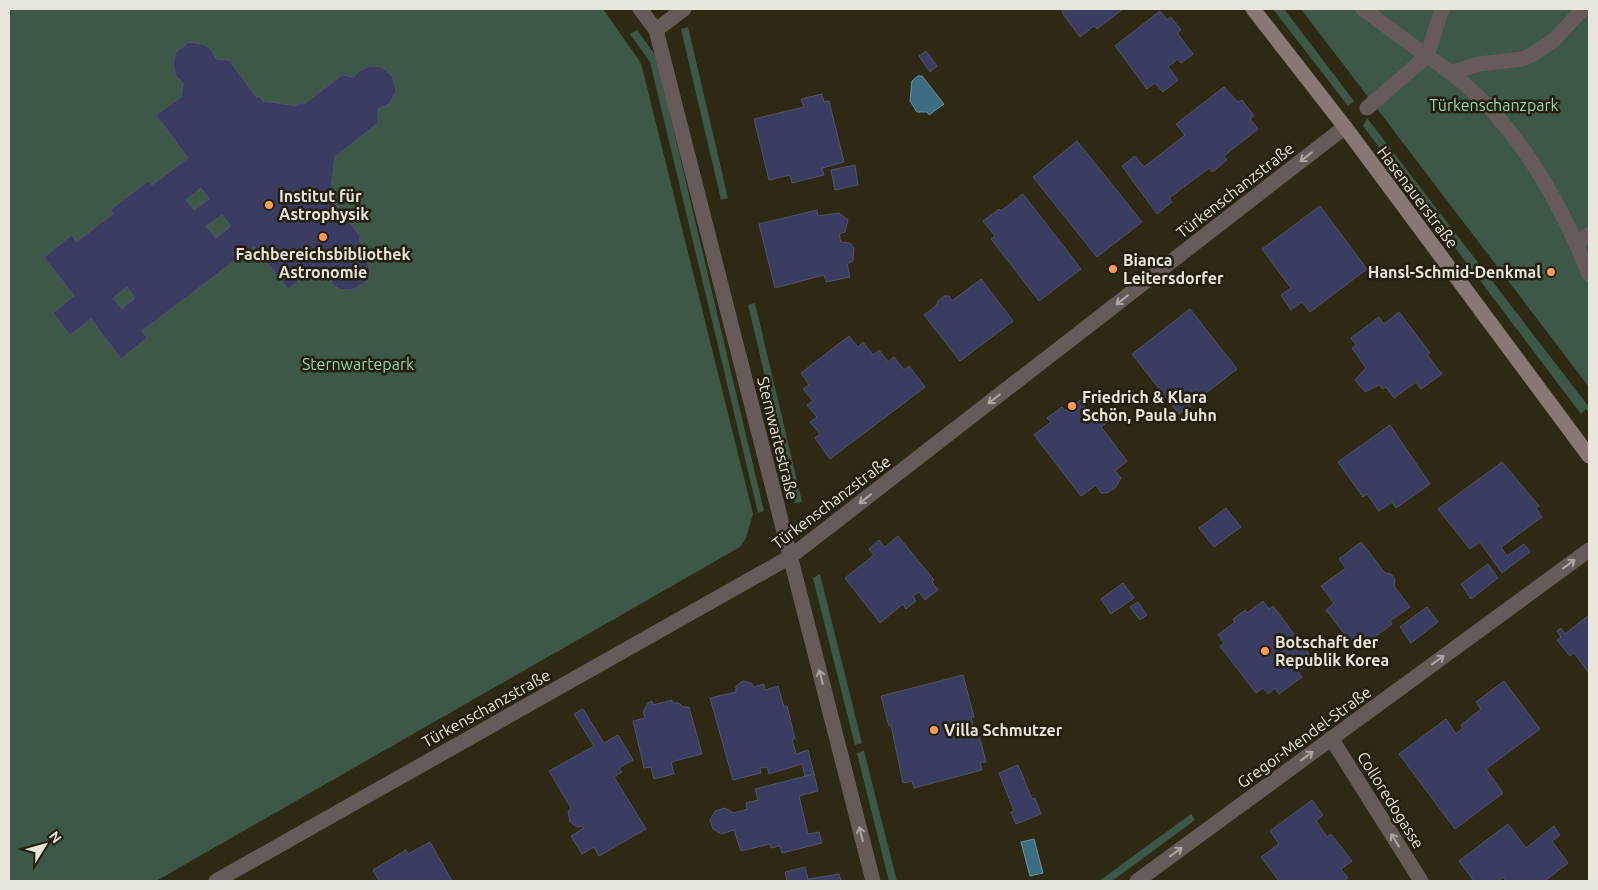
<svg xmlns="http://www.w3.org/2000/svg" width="1598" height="890" font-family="Ubuntu,sans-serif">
<rect width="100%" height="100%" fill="#2d2915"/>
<path fill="#3d5846" d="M 9,9 L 603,9 L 641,63 L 753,514 L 746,538 L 740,547 L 156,881 L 9,881 Z
M 1273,9 L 1284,9 L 1354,101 L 1348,106 Z
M 1301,9 L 1589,9 L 1589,387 Z
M 688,27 L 728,198 L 721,200 L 681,29 Z
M 637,30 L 653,52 L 657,60 L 764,511 L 758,513 L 650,62 L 630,34 Z
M 1367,118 L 1589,407 L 1589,413 L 1586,409 L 1581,414 L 1363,126 Z
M 755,303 L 802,502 L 795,503 L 748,305 Z
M 820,574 L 862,743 L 855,745 L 813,578 Z
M 864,751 L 897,881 L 889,881 L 857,753 Z
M 1191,814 L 1195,820 L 1112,881 L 1099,881 Z"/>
<path fill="#3c6d82" stroke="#70919c" d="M 918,76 L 922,76 L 944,104 L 929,115 L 927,112 L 917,112 L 910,101 L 912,81 Z
M 1034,839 L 1043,873 L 1030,876 L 1021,842 Z"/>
<path fill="#3a3c61" stroke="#525468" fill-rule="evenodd" d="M 1062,9 L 1123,9 L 1097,29 L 1094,26 L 1080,37 L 1063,14 Z
M 1160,11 L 1167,20 L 1171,17 L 1181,30 L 1177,33 L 1193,54 L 1181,63 L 1178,59 L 1168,67 L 1178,80 L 1163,92 L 1155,83 L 1147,89 L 1115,46 Z
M 189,42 L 203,44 L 211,49 L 216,59 L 229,60 L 257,98 L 259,96 L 263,101 L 297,106 L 302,102 L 304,104 L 342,75 L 354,77 L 359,71 L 370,66 L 382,67 L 393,77 L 396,92 L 389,104 L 378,109 L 378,123 L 335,157 L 331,190 L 336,197 L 332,200 L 360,236 L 360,250 L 367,259 L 370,271 L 366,282 L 354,289 L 342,290 L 333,285 L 327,273 L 311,272 L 288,289 L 254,246 L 142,331 L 147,338 L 121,359 L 91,319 L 70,335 L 53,313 L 74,296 L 44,257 L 72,235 L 76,242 L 113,214 L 110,210 L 148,181 L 152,185 L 188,158 L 156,115 L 181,97 L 183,83 L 175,75 L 173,63 L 176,52 ZM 201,188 L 209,199 L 194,210 L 186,200 ZM 222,215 L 231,226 L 216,238 L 206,226 ZM 127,287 L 135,298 L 122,309 L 113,298 Z
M 926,51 L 937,66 L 930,72 L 919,56 Z
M 1224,87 L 1238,102 L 1242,100 L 1254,116 L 1250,119 L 1258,129 L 1224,156 L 1227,160 L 1212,172 L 1209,168 L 1169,198 L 1172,202 L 1157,214 L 1122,166 L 1135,156 L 1144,167 L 1185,135 L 1176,124 Z
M 822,94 L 824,102 L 829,101 L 844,162 L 822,168 L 824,175 L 792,183 L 790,175 L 769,180 L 754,119 L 804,107 L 801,99 Z
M 1077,141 L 1142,222 L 1097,257 L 1033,177 Z
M 855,165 L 858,185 L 835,190 L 831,170 Z
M 1023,194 L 1081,269 L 1039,301 L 991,239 L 995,236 L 983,221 L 999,209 L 1001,211 Z
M 1320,206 L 1367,269 L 1310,312 L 1302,302 L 1291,310 L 1281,295 L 1291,288 L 1262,249 Z
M 817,210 L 818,216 L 839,213 L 848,220 L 845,232 L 839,234 L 841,242 L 850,243 L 854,248 L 853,261 L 847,264 L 850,277 L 826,282 L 824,275 L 775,288 L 759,224 Z
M 981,279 L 1013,321 L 960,361 L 924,315 L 936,306 L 938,301 L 944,296 L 949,296 L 952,301 Z
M 1190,309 L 1237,369 L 1179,414 L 1132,354 Z
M 1399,312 L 1430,353 L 1427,355 L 1442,374 L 1421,389 L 1416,382 L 1394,398 L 1386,387 L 1383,389 L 1379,385 L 1365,392 L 1355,380 L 1366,368 L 1352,348 L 1356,345 L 1351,338 L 1379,317 L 1384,324 Z
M 849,336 L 858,347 L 863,342 L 873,355 L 879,350 L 888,362 L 894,357 L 904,370 L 909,366 L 925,387 L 830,459 L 815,438 L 820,434 L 810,422 L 817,417 L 807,405 L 813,401 L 803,389 L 809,385 L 801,373 Z
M 1080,400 L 1097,422 L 1105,416 L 1109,421 L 1101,427 L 1127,461 L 1115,471 L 1121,478 L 1116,487 L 1107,493 L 1101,493 L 1096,485 L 1081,496 L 1034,435 L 1051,422 L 1047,418 L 1062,407 L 1065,411 Z
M 1390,425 L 1430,484 L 1396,508 L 1392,502 L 1379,511 L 1367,494 L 1363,497 L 1338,462 Z
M 1502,462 L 1539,506 L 1536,508 L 1542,517 L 1501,547 L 1507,556 L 1524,544 L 1530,552 L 1502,573 L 1480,542 L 1470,549 L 1438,509 Z
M 1226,508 L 1241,527 L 1214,547 L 1199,528 Z
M 898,536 L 934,580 L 932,582 L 938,590 L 925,600 L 919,592 L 913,596 L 916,601 L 906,609 L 903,604 L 880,623 L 845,578 L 874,555 L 869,549 L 879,540 L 885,547 Z
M 1361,542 L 1385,573 L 1391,574 L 1395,579 L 1394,586 L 1410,607 L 1390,621 L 1392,624 L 1357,650 L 1326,610 L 1334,603 L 1321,586 L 1346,568 L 1339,559 Z
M 1488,564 L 1498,578 L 1471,599 L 1461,584 Z
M 1123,583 L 1134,598 L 1111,614 L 1101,599 Z
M 1263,601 L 1269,609 L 1273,606 L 1309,654 L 1301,660 L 1305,666 L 1298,671 L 1302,677 L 1279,694 L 1275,688 L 1268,694 L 1263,688 L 1256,693 L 1220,646 L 1224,643 L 1218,635 L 1235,622 L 1233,619 L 1245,610 L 1247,613 Z
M 1138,602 L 1147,615 L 1140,620 L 1130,607 Z
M 1427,607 L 1438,622 L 1411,643 L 1400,627 Z
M 1589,615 L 1589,673 L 1574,653 L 1570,656 L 1557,640 L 1561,637 L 1557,631 L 1561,628 L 1565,634 Z
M 963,675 L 974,717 L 971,717 L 976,736 L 979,735 L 986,762 L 980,763 L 982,770 L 914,788 L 912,781 L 903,783 L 891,725 L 889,726 L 881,696 Z
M 743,681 L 751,683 L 754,687 L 764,684 L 765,690 L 778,686 L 784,707 L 787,706 L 795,739 L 792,739 L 796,754 L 808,750 L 814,774 L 805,776 L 802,764 L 769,774 L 767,767 L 760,768 L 761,773 L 733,780 L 710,698 L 736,692 L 736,686 Z
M 1504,681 L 1540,729 L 1486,769 L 1503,793 L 1455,829 L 1399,754 L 1446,719 L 1456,734 L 1463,728 L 1461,725 L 1481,709 L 1476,702 Z
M 672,700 L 672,703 L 679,703 L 683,707 L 689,707 L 702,754 L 671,762 L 674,774 L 654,779 L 651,767 L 644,768 L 633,721 L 645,718 L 643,712 L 648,703 L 652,701 L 653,705 Z
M 583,709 L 604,743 L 618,735 L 633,760 L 619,768 L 622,772 L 614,777 L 646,829 L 599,856 L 594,847 L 582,854 L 571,836 L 584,828 L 582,826 L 577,827 L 570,822 L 568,812 L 571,808 L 549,771 L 594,746 L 574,714 Z
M 1018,765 L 1032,799 L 1035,798 L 1041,814 L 1016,824 L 1011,812 L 1014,811 L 999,773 Z
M 814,774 L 818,791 L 799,796 L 808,834 L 819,832 L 822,843 L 782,853 L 780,846 L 771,848 L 770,844 L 741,851 L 734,830 L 721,834 L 713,829 L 710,820 L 715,811 L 725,808 L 734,813 L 747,809 L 746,803 L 758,800 L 755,789 Z
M 1312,800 L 1323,815 L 1316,821 L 1327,837 L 1331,834 L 1352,861 L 1341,869 L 1348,878 L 1344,881 L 1279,881 L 1261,857 L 1279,844 L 1270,831 Z
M 1508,824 L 1526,848 L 1554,826 L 1560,835 L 1552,841 L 1568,863 L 1545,881 L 1506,881 L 1503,877 L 1498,881 L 1474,881 L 1459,861 Z
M 430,842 L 452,881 L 379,881 L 373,870 L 406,850 L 408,854 Z
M 805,867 L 808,879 L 839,874 L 841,881 L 787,881 L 785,872 Z"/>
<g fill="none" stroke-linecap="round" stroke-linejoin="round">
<path stroke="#665b58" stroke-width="15" d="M 640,9 L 656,30 L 873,881
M 1363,9 L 1427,56 L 1367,108
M 1442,9 L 1427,56 C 1506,106 1555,189 1589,274
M 656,30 L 684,9
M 1453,72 L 1479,64 L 1523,59 L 1533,54 L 1554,40 L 1583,9
M 1577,244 L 1589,234
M 1331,738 L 1421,881
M 216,881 L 790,557 L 1345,127
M 1137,881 L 1589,550"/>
<path stroke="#887773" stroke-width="15" d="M 1253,9 L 1345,127 L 1589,456"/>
</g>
<defs><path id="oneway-shaft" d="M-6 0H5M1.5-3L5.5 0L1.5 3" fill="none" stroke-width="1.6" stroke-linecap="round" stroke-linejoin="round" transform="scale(1.25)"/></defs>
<g stroke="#aea7a0">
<use href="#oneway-shaft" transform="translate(1306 157) rotate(142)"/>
<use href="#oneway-shaft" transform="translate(1122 300) rotate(142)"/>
<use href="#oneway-shaft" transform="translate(994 399) rotate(142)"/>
<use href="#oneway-shaft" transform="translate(865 499) rotate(142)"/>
<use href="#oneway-shaft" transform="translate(1569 564) rotate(-36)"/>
<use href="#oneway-shaft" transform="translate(1438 660) rotate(-36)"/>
<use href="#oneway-shaft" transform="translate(821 677) rotate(-104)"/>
<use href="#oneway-shaft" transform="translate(1307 756) rotate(-36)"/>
<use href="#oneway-shaft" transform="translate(861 834) rotate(-104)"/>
<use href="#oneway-shaft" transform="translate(1395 840) rotate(-122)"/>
<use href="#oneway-shaft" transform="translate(1176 852) rotate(-36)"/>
</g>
<g fill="#fe9c57" stroke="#231f0c" stroke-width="2">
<circle cx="269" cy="205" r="5"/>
<circle cx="323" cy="237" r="5"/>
<circle cx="1113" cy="269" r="5"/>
<circle cx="1551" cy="272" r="5"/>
<circle cx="1072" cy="406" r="5"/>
<circle cx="1265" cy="651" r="5"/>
<circle cx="934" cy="730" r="5"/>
</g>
<g text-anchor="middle" stroke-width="5" stroke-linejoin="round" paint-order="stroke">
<g font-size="16" fill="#93d6aa" stroke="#231f0c">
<text x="1494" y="111">Türkenschanzpark</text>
<text x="358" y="370">Sternwartepark</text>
</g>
<g font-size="16" fill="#e8e6da" stroke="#231f0c">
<text transform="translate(1235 190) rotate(-38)" y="6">Türkenschanzstraße</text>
<text transform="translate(1418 197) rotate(53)" y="6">Hasenauerstraße</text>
<text transform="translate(778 438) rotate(76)" y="6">Sternwartestraße</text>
<text transform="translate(831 502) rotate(-37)" y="6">Türkenschanzstraße</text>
<text transform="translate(486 708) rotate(-29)" y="6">Türkenschanzstraße</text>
<text transform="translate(1304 737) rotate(-36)" y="6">Gregor-Mendel-Straße</text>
<text transform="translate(1391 800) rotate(58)" y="6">Colloredogasse</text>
</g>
<g font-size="16" font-weight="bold" fill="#e8e6da" stroke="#231f0c" text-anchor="start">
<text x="279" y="202">Institut für<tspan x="279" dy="18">Astrophysik</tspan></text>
<text x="323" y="260" text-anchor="middle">Fachbereichsbibliothek<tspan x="323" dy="18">Astronomie</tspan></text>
<text x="1123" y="266">Bianca<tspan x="1123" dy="18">Leitersdorfer</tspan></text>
<text x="1541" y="278" text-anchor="end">Hansl-Schmid-Denkmal</text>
<text x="1082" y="403">Friedrich &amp; Klara<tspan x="1082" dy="18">Schön, Paula Juhn</tspan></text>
<text x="1275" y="648">Botschaft der<tspan x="1275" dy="18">Republik Korea</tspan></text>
<text x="944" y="736">Villa Schmutzer</text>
</g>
</g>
<rect width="1598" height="890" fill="none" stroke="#e8e6da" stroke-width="20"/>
<g transform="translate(45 845) rotate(53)" stroke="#231f0c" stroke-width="4" paint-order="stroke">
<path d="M0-4L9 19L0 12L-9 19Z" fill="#e8e6da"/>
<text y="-8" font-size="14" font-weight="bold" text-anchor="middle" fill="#e8e6da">N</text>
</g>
</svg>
